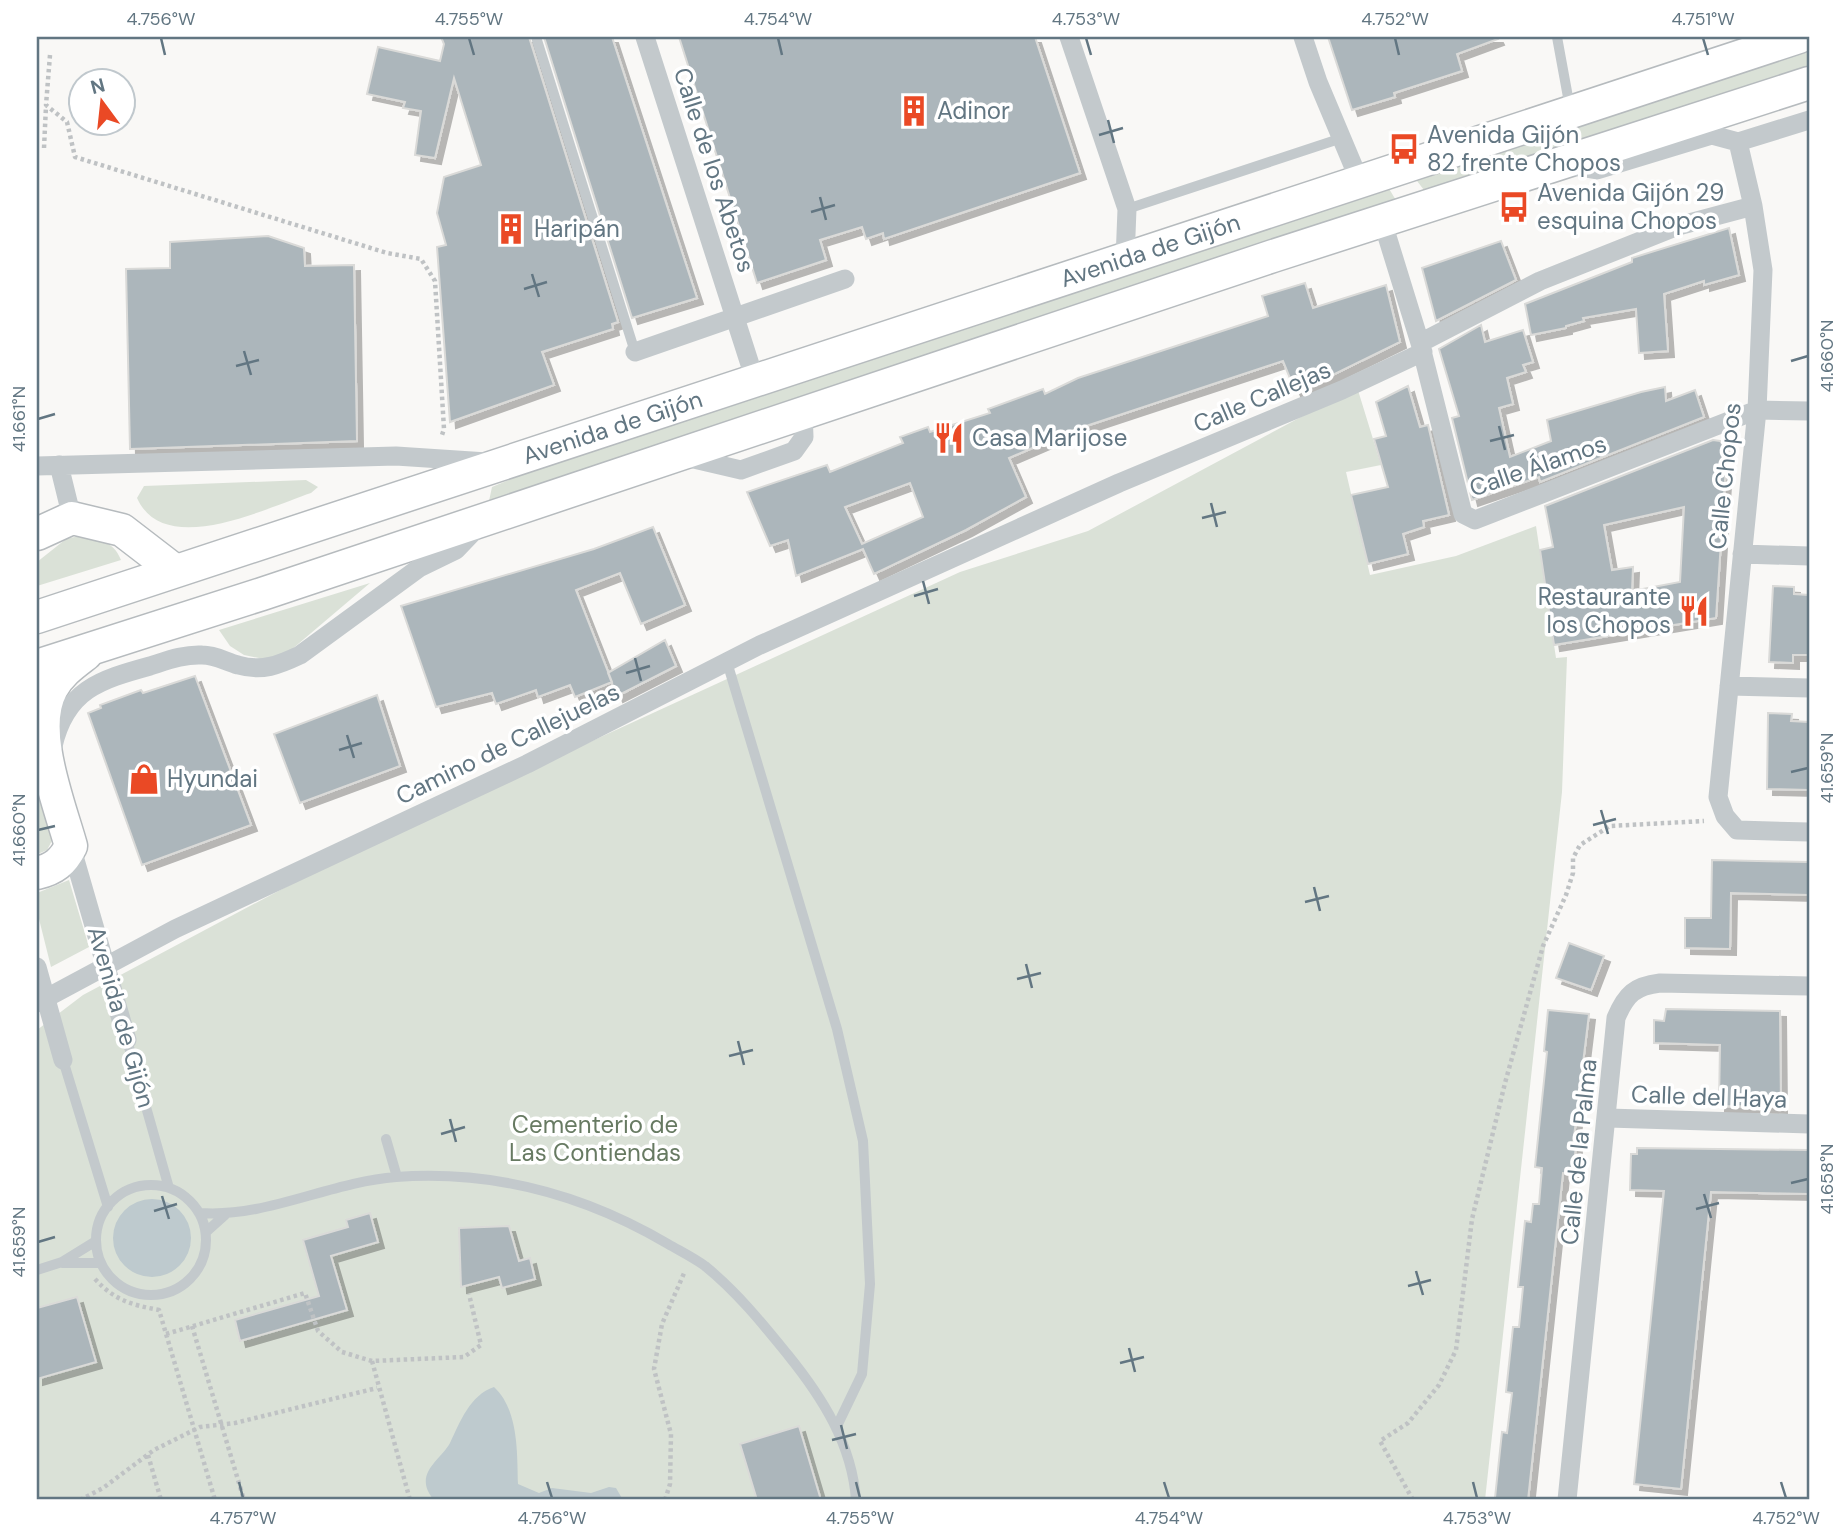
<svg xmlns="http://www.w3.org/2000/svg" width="1846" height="1537" font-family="'DM Sans',sans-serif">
<defs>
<filter id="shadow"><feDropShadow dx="6" dy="6" stdDeviation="0" flood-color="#0004"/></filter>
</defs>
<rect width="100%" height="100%" fill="#f9f8f6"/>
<path fill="#dae1d7" d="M 1809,49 L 1809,69 L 1427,194 L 1414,177 Z
M 1388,187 L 1397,202 L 489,501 L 492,487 L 561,458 Z
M 1357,387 L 1381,465 L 1346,472 L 1370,575 L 1456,556 L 1536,526 L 1556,658 L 1567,657 L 1562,792 L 1485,1500 L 37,1500 L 37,1030 L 83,995 L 359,848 L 960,572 L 1088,531 Z
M 306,480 L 318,487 L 311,493 C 266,508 164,559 137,498 L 144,486 Z
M 79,536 C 98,539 113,540 121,560 L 37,586 L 37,562 L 66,539 Z
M 370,583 L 284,656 L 264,659 L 244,655 L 230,646 L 219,630 Z
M 37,777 L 54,837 L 47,850 L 38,854 Z
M 69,880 L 89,947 L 51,967 L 37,911 L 37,893 Z"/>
<path fill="#becace" d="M113 1238a39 39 0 1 1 78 0a39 39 0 1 1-78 0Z
M 494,1387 C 519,1410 517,1454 518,1484 L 539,1493 L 552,1488 L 591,1493 L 609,1487 L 616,1488 L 623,1500 L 434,1500 C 412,1474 440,1461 450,1443 C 460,1422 470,1395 494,1387 Z"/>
<path fill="#acb6bb" stroke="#dadad8" stroke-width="2" fill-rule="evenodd" filter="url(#shadow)" d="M 441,37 L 529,37 L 618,322 L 612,324 L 613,329 L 542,352 L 554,385 L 450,422 L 437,247 L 446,245 L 437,213 L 444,177 L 481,165 L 454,78 L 435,158 L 415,155 L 421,111 L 403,108 L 405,102 L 367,94 L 378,47 L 440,61 L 444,44 Z
M 544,37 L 612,37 L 697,298 L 632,318 Z
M 679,37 L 1035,37 L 1080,173 L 884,239 L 883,233 L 866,239 L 862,227 L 820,240 L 826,260 L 757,283 Z
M 1328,37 L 1497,37 L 1498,39 L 1457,54 L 1462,71 L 1394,93 L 1395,97 L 1352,110 Z
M 1729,228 L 1739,275 L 1704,285 L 1704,281 L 1664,294 L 1668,351 L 1639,353 L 1636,309 L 1583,318 L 1584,321 L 1566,326 L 1566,328 L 1531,335 L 1525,304 L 1632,262 L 1632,258 Z
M 268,236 L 304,248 L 305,266 L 354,265 L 357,441 L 130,449 L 126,269 L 170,268 L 170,242 Z
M 1501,241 L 1516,280 L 1436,321 L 1422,268 Z
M 1305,283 L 1313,308 L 1386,285 L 1400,342 L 1296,393 L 1283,361 L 1074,430 L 1009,458 L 1026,497 L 966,530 L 874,574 L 863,549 L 796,576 L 788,540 L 770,546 L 747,492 L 827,465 L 830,472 L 903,443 L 900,437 L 928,427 L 930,432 L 990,413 L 988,409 L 1043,389 L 1045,394 L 1078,378 L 1268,316 L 1262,296 ZM 910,483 L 923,517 L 862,544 L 845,507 Z
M 1481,325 L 1485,342 L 1523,330 L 1533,362 L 1523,365 L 1526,372 L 1507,378 L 1513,404 L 1499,408 L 1510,457 L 1551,441 L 1547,420 L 1641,392 L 1665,387 L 1666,401 L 1695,390 L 1704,417 L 1540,482 L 1539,477 L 1472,500 L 1452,418 L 1459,416 L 1439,349 Z
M 1408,386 L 1420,427 L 1428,425 L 1449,515 L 1423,521 L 1424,527 L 1403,534 L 1408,554 L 1368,564 L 1351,495 L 1388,487 L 1374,439 L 1386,436 L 1376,402 Z
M 1713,440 L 1720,441 L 1727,450 L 1716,618 L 1554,645 L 1540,550 L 1553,547 L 1545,506 ZM 1684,507 L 1680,582 L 1632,591 L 1633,567 L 1612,570 L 1604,525 Z
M 653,527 L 685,605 L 641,624 L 620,573 L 576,590 L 612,682 L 575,697 L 570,685 L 538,697 L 536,690 L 496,704 L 492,693 L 436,707 L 401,606 L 594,549 Z
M 1773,586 L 1794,587 L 1794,594 L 1809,595 L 1809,655 L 1793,655 L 1793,663 L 1769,662 Z
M 665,640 L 676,666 L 617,696 L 608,673 Z
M 195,676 L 251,825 L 142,865 L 88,713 L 101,708 L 100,705 L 141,690 L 143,693 Z
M 377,695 L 400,766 L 300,803 L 274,734 Z
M 1768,713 L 1792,714 L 1791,721 L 1809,722 L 1809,790 L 1767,789 Z
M 1712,860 L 1809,862 L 1809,895 L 1731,893 L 1730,949 L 1685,948 L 1685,918 L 1711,918 Z
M 1569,943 L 1604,956 L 1591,990 L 1556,978 Z
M 1666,1009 L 1780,1011 L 1781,1107 L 1719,1106 L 1720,1045 L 1654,1043 L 1654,1020 L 1664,1021 Z
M 1548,1010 L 1589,1014 L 1573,1145 L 1576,1145 L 1573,1174 L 1563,1173 L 1528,1500 L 1512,1500 L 1495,1498 L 1502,1432 L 1507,1433 L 1512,1393 L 1506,1392 L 1513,1327 L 1519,1327 L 1523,1287 L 1518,1287 L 1525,1221 L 1531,1222 L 1533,1204 L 1539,1204 L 1542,1168 L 1535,1167 L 1547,1052 L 1544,1051 Z
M 1637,1148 L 1809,1150 L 1809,1194 L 1711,1192 L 1681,1489 L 1634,1484 L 1664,1191 L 1630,1190 L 1631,1154 L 1637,1154 Z
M 370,1213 L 378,1242 L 331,1256 L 347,1310 L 240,1341 L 235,1320 L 319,1296 L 303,1240 L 348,1227 L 346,1220 Z
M 509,1226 L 519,1261 L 530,1258 L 535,1279 L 502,1288 L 499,1277 L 461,1287 L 459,1228 Z
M 77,1297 L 96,1362 L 37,1379 L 37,1308 Z
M 799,1426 L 821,1500 L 757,1500 L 740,1444 Z"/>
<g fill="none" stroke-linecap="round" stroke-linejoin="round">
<defs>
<g id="trunk">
<path d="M 37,534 L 72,518 L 122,530 L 174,570"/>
<path id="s1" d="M 37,617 L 1799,37"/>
<path d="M 37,666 L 262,594 L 1273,256 L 1809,83"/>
<path d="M 37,873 C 54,869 63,862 71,846 C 59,803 29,730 52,688 C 60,673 73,664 86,654"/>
</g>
</defs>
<use href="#trunk" stroke="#b6bbbe" stroke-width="35"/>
<path stroke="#bfc2c4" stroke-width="4.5" stroke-dasharray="3.5 3.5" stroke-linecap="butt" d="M 50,55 L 46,105 L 67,122 L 75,157 L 387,253 L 421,259 L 435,281 L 444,429 L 441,438
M 44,148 L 46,106
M 95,1279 C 114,1300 132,1305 159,1310 L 215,1500
M 192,1326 L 244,1500
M 166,1334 L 305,1293 L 318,1331 L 342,1352 L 372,1361 L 464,1357 L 481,1345 L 469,1294
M 372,1361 L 410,1500
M 148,1455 L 161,1500
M 80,1500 L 103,1488 L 154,1450 L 200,1427 L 235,1423 L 377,1388
M 665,1500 L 670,1484 L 671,1434 L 654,1369 L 662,1324 L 685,1271
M 1413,1500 L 1380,1441 L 1408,1423 L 1439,1385 L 1456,1350 L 1472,1219 L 1505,1083 L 1543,946 L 1566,895 L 1573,873 L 1573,858 L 1580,845 L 1610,826 L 1704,821"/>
<path stroke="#c3c9cc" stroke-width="10" d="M 536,37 L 635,352
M 1557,37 L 1570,108
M 1127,209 L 1342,138
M 727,662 L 837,1029 L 863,1141 L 870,1284 L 862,1374 L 837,1426
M 127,1040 L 169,1188
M 63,1060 L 108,1207
M 386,1139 L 397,1177
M96 1240a55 55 0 1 1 110 0a55 55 0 1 1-110 0Z
M 200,1213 C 266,1218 330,1182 396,1177 C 494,1170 585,1195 668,1244 C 680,1251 694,1258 705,1266 C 737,1292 762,1323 788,1355 C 822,1397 852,1444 856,1500
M 206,1232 L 225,1215
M 62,1263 L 101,1263
M 37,1270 L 62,1262 L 96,1241"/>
<path stroke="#c3c9cc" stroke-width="19" d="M 645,37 L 755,380
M 1069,37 L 1127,209 L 1125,260
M 1303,37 L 1318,82 L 1360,182
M 1738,142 L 1753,206 L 1763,270 L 1757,410 L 1718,797 L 1725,816 L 1737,830 L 1809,832
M 1568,165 L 1597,170 L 1712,135 L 1738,142 L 1809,120
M 1382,220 L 1420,343 L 1463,514 L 1475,520 L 1757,410 L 1809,411
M 1420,343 L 1540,281 L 1678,226 L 1753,206
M 635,352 L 845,279
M 681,456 L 741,470 L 794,451 L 804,437 L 803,412
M 59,465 L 72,518
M 37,466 L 396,456 L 487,462
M 1742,554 L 1809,556
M 1729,686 L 1809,688
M 53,746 C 66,690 99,680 150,666 C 166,661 184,654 202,655 C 216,655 226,662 238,665 C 262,672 279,665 300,655 L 419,568 L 456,550 L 478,527
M 71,846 L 127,1040
M 37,967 L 63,1060
M 37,1003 L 175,929 L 527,764 L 760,645 L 1119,483 L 1342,390 L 1423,352
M 1608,1118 L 1809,1124
M 1567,1500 L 1616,1018 C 1626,994 1635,986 1660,983 L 1809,986"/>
<use href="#trunk" stroke="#fff" stroke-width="32"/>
</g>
<path fill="none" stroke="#627682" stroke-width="2.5" d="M 161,38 L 165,55M 469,38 L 474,55M 778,38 L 782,55M 1086,38 L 1091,55M 1395,38 L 1399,55M 1703,38 L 1708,55M 1108,120 L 1114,143M 1099,135 L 1123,128M 820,197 L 826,220M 811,212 L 835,205M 532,274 L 539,297M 524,289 L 547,282M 244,351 L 251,375M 1791,361 L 1808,356M 236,366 L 259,360M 38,419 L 55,414M 1499,426 L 1505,450M 1490,441 L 1514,435M 1211,503 L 1217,527M 1202,518 L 1226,512M 923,581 L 929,604M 914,596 L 938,589M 635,658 L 641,681M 626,673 L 650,666M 347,735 L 354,758M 339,750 L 362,743M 1791,772 L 1808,768M 1601,810 L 1608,834M 1593,825 L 1616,819M 38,830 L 55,826M 1314,887 L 1320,911M 1305,902 L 1329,896M 1026,964 L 1032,988M 1017,979 L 1041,973M 738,1041 L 744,1065M 729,1056 L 753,1050M 450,1119 L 456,1142M 441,1134 L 465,1127M 1791,1183 L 1808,1179M 1704,1194 L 1711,1218M 162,1196 L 169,1219M 1696,1209 L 1719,1203M 154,1211 L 177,1204M 38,1242 L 55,1237M 1416,1271 L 1423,1295M 1408,1286 L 1431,1280M 1129,1348 L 1135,1372M 1120,1363 L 1144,1357M 841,1425 L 847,1449M 832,1440 L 856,1434M 239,1482 L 243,1498M 547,1482 L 552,1498M 856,1482 L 860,1498M 1164,1482 L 1169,1498M 1473,1482 L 1477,1498M 1781,1482 L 1786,1498"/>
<defs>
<symbol id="building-bare" viewBox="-9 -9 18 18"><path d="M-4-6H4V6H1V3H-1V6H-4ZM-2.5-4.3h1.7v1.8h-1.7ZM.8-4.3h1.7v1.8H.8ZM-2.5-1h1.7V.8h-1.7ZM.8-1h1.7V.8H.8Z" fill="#ea4925" stroke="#fff" stroke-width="2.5" paint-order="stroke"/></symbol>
<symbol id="bus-bare" viewBox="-9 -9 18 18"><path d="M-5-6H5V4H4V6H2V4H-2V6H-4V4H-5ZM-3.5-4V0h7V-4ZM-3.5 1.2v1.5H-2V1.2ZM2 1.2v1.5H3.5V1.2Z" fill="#ea4925" stroke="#fff" stroke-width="2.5" paint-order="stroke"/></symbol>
<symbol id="restaurant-bare" viewBox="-9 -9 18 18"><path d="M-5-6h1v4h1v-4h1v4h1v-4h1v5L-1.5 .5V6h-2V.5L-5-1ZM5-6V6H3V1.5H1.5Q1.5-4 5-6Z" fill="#ea4925" stroke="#fff" stroke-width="2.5" paint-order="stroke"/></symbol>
<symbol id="shop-bare" viewBox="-9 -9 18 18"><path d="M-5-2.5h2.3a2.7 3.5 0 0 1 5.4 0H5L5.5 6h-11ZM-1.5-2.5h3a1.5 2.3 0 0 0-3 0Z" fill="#ea4925" stroke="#fff" stroke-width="2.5" paint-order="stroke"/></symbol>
</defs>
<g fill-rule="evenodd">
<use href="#building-bare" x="892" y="89" width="44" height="44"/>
<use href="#bus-bare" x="1382" y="127" width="44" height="44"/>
<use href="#bus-bare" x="1492" y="185" width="44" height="44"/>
<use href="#building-bare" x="489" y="207" width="44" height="44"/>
<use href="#restaurant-bare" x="927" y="416" width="44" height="44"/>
<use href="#restaurant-bare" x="1672" y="589" width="44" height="44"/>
<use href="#shop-bare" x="122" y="757" width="44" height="44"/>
</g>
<g text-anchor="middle" stroke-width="7" stroke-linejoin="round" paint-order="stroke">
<g font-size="24" fill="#627682" stroke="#fff" text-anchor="start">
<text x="937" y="119">Adinor</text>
<text x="1427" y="143">Avenida Gijón<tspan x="1427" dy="28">82 frente Chopos</tspan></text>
<text x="1537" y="201">Avenida Gijón 29<tspan x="1537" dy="28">esquina Chopos</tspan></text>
<text x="534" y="237">Haripán</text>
<text x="972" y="446">Casa Marijose</text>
<text x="1671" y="605" text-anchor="end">Restaurante<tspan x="1671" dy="28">los Chopos</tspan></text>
<text x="167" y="787">Hyundai</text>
</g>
<g font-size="24" fill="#627682" stroke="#fff">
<text transform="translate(714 170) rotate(72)" y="8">Calle de los Abetos</text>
<text dy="8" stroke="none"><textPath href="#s1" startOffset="1172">Avenida de Gijón</textPath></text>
<text transform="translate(1262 397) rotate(-23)" y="8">Calle Callejas</text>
<text dy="8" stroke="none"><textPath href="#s1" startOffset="606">Avenida de Gijón</textPath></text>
<text transform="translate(1538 466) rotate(-19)" y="8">Calle Álamos</text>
<text transform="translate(1725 476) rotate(-84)" y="8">Calle Chopos</text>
<text transform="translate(508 744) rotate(-26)" y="8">Camino de Callejuelas</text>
<text transform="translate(121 1017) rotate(74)" y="8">Avenida de Gijón</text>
<text transform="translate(1709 1097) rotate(2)" y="8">Calle del Haya</text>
<text transform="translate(1579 1152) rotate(-84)" y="8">Calle de la Palma</text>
</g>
<g font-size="24" fill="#677a62" stroke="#fff">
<text x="595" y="1133">Cementerio de<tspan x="595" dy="28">Las Contiendas</tspan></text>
</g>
</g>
<rect width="1846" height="1537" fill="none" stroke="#ffffff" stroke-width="77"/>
<g transform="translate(102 102) rotate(345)"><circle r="33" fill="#ffffff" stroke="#c0c8cd" stroke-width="2"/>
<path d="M0-5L12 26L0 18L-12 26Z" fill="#ea4925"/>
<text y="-10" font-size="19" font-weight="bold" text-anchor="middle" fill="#627682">N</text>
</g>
<rect x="38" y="38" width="1770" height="1460" fill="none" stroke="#627682" stroke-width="2.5"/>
<g font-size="18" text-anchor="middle" fill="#627682">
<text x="161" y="25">4.756°W</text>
<text x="469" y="25">4.755°W</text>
<text x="778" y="25">4.754°W</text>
<text x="1086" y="25">4.753°W</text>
<text x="1395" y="25">4.752°W</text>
<text x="1703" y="25">4.751°W</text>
<text transform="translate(1827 356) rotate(-90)" y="6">41.660°N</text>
<text transform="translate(19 419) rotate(-90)" y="6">41.661°N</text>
<text transform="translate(1827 768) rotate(-90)" y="6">41.659°N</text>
<text transform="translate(19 830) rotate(-90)" y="6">41.660°N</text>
<text transform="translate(1827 1179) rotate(-90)" y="6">41.658°N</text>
<text transform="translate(19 1242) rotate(-90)" y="6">41.659°N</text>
<text x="243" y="1524">4.757°W</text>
<text x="552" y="1524">4.756°W</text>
<text x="860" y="1524">4.755°W</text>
<text x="1169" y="1524">4.754°W</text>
<text x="1477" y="1524">4.753°W</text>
<text x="1786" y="1524">4.752°W</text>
</g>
</svg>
